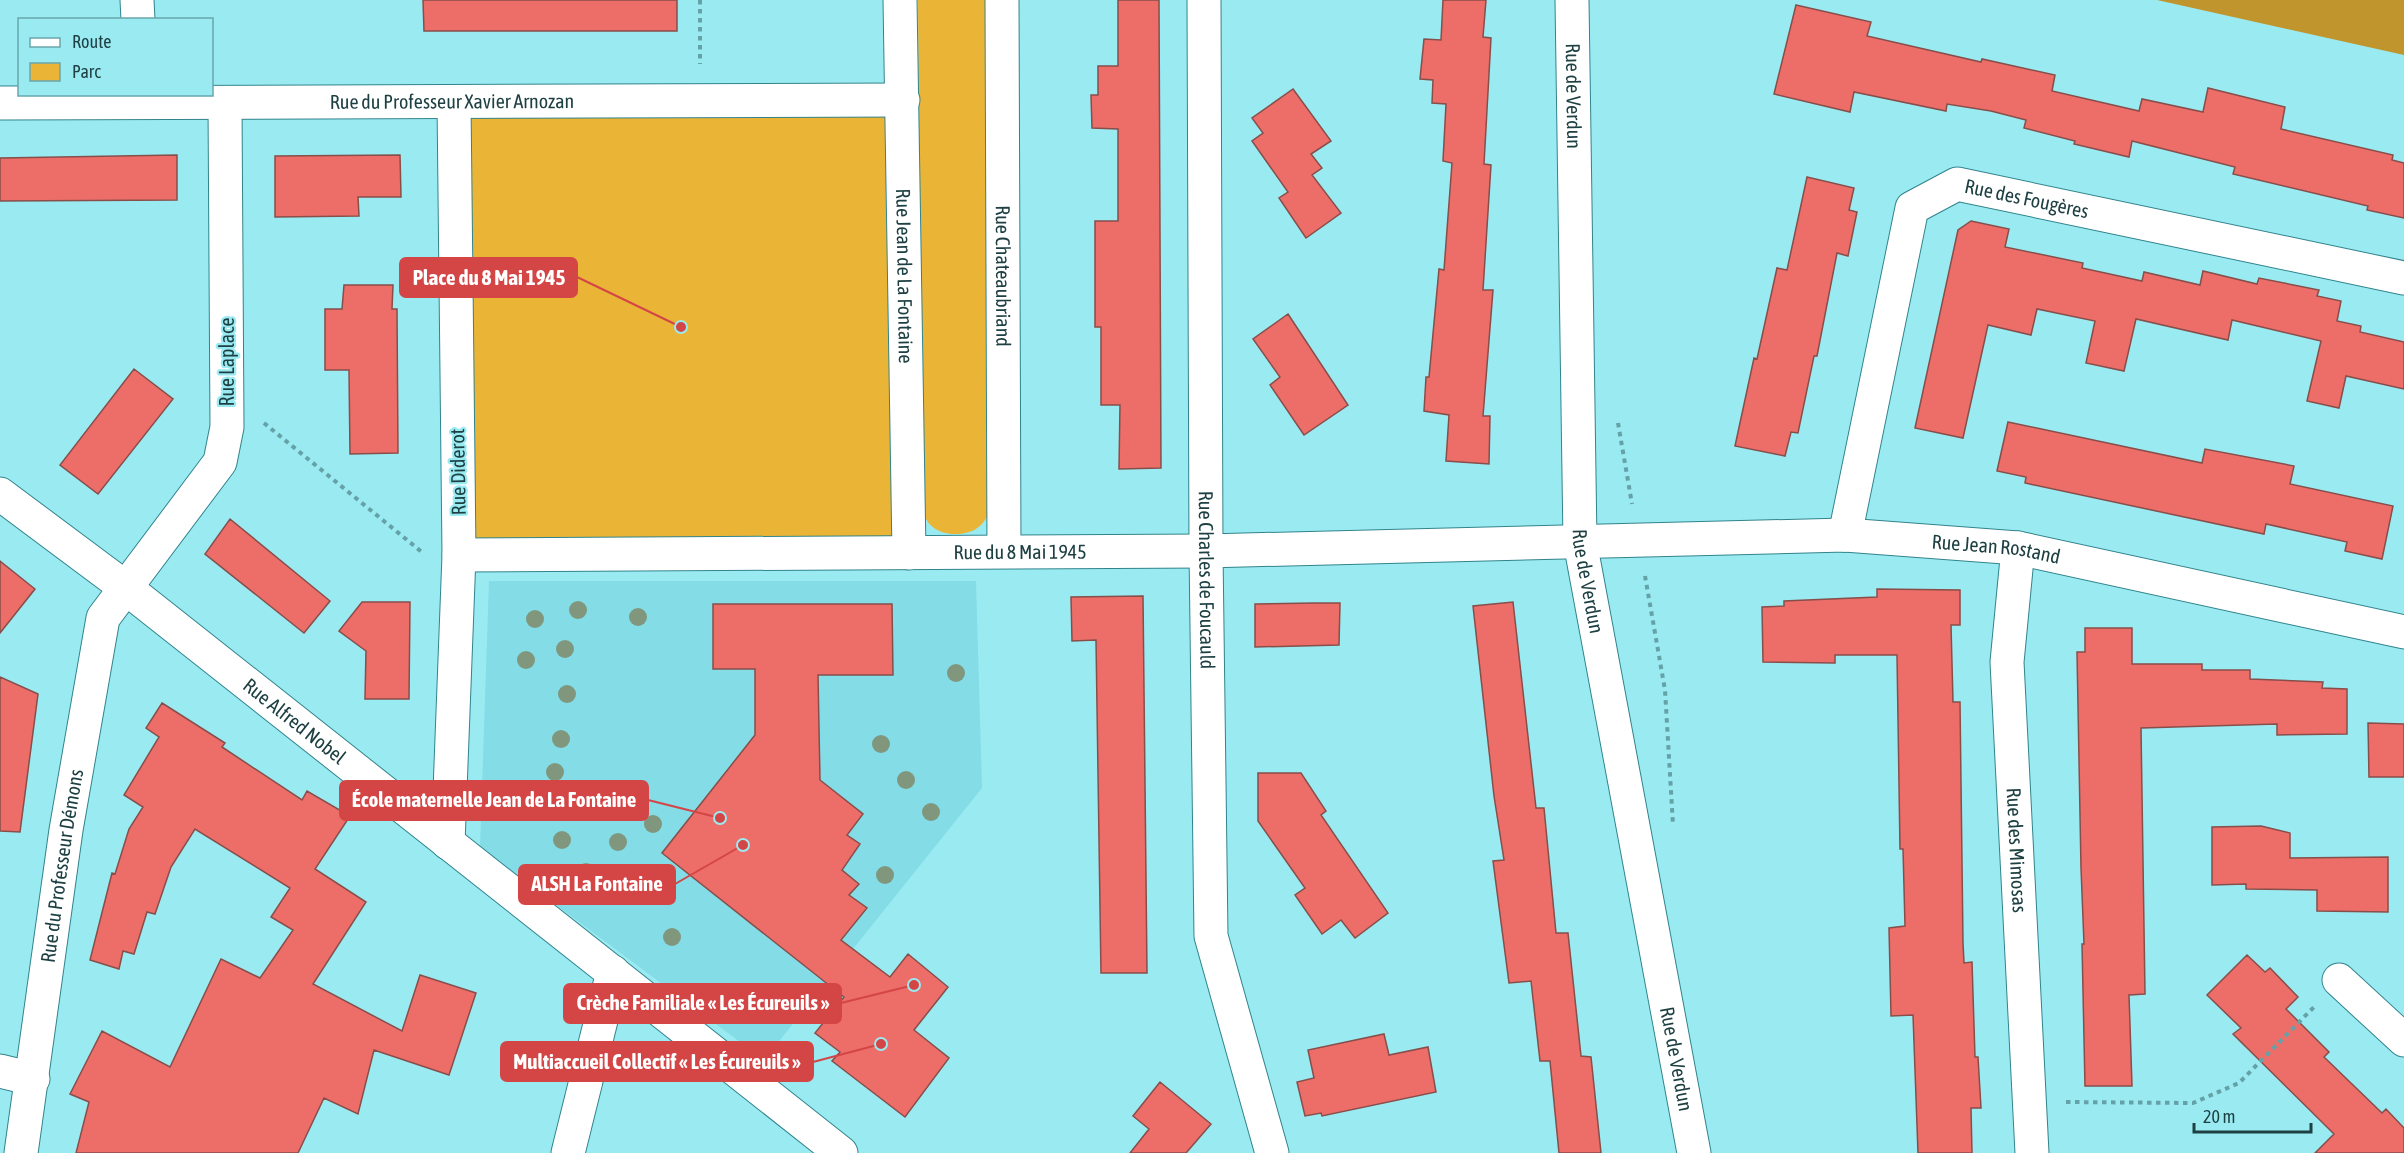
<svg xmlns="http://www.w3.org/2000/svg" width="2404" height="1153" font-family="'Asap Condensed',sans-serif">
<rect width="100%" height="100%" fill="#9aeaf2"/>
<path fill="#83dce6" d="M 489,581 L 976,581 L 982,788 L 764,1060 L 480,848 Z"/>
<path fill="#eab537" d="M 918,0 L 989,0 L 989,515 C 984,521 980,528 972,531 C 958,537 934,535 926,519 C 924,515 923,510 921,506 Z
M 903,100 L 909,553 L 459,555 L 454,102 Z"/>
<path fill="#c1952d" d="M 2157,0 L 2404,0 L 2404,55 Z"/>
<path fill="#ed6e69" stroke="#874e4a" stroke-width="1.5" d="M 423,0 L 677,0 L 677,31 L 424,31 Z
M 1118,0 L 1159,0 L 1161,468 L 1119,469 L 1120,405 L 1101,405 L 1101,327 L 1095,327 L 1095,221 L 1118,221 L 1118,129 L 1092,128 L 1091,95 L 1098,95 L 1098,66 L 1118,66 Z
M 1443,0 L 1486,0 L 1483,37 L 1491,38 L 1484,164 L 1491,165 L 1483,290 L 1493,290 L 1483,416 L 1490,416 L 1489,464 L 1446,461 L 1449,415 L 1424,411 L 1426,377 L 1429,377 L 1439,269 L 1444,270 L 1452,163 L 1443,161 L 1446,104 L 1432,103 L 1433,80 L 1420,79 L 1424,39 L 1441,40 Z
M 1796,5 L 1871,22 L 1867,36 L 1981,62 L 1982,59 L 2055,75 L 2052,91 L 2139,111 L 2142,99 L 2203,112 L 2208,88 L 2285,107 L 2281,129 L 2393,155 L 2392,160 L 2404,163 L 2404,218 L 2367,210 L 2368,206 L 2233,174 L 2235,167 L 2132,141 L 2129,157 L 2074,144 L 2075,141 L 2024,128 L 2026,120 L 1991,111 L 1947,104 L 1946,111 L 1854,92 L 1850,112 L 1774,94 Z
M 1293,89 L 1331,141 L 1311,154 L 1322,168 L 1312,175 L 1341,213 L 1306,238 L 1279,198 L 1288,192 L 1252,141 L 1263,133 L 1252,118 Z
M 177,155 L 177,200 L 0,201 L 0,158 Z
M 400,155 L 401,197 L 358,197 L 359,216 L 275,217 L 275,156 Z
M 1807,177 L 1854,188 L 1849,210 L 1857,212 L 1848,256 L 1837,253 L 1817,356 L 1814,356 L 1798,433 L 1791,432 L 1785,456 L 1735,446 L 1754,358 L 1757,359 L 1777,268 L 1787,270 Z
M 1971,221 L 2009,229 L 2005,247 L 2083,263 L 2082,268 L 2142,281 L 2144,272 L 2200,285 L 2203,271 L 2257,284 L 2259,278 L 2319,290 L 2317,296 L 2341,301 L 2337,321 L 2361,326 L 2360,332 L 2404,342 L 2404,389 L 2346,376 L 2339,408 L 2307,401 L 2321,341 L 2232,320 L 2228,340 L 2136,319 L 2124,371 L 2086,363 L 2095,321 L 2037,309 L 2031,335 L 1988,325 L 1963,438 L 1915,428 L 1958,230 Z
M 344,285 L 393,285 L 392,309 L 397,309 L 398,453 L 350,454 L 349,370 L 325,370 L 325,309 L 342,309 Z
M 1288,314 L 1348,405 L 1304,435 L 1270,385 L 1280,377 L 1253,339 Z
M 134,369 L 173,399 L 98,494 L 60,465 Z
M 2008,422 L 2202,463 L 2205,449 L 2294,466 L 2290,484 L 2393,506 L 2382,559 L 2345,551 L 2347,542 L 2266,524 L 2264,534 L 2025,483 L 2026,477 L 1997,471 Z
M 230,519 L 330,601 L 304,633 L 205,554 Z
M 0,561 L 35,589 L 0,633 Z
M 1877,589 L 1960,590 L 1960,625 L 1951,625 L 1953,702 L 1960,702 L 1963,943 L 1964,963 L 1972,962 L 1975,1057 L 1978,1057 L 1981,1108 L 1971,1108 L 1972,1153 L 1918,1153 L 1913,1015 L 1891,1016 L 1889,928 L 1905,926 L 1903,849 L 1900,849 L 1897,655 L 1835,655 L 1835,663 L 1763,662 L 1762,607 L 1784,606 L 1784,601 L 1877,597 Z
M 1143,596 L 1147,973 L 1101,973 L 1096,640 L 1072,641 L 1071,597 Z
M 362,602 L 410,602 L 409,699 L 365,699 L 366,651 L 339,631 Z
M 1513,602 L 1536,808 L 1544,808 L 1556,933 L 1568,933 L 1581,1056 L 1591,1057 L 1601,1153 L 1559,1153 L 1550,1061 L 1540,1061 L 1531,981 L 1509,983 L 1493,861 L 1504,860 L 1494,796 L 1473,606 Z
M 1314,603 L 1340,603 L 1339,645 L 1255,647 L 1255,604 Z
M 713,604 L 892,604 L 893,675 L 818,675 L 820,780 L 863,814 L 847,835 L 860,844 L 842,870 L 859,884 L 849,895 L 867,908 L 841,940 L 890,977 L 908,954 L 948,987 L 914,1030 L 949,1058 L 905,1117 L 832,1061 L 840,1052 L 815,1033 L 844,997 L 662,853 L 755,735 L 755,669 L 713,669 Z
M 2085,628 L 2132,628 L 2132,664 L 2202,664 L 2202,670 L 2250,670 L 2250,679 L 2323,682 L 2322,688 L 2347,689 L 2347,734 L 2277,735 L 2277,724 L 2141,728 L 2145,994 L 2129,995 L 2132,1086 L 2085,1086 L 2082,944 L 2084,944 L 2081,868 L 2077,652 L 2085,652 Z
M 0,677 L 38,694 L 20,832 L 0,831 Z
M 162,703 L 225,743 L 222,747 L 302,800 L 307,791 L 350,816 L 315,869 L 366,902 L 313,984 L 402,1031 L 420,975 L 476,993 L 449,1075 L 374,1050 L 358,1114 L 324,1098 L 298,1153 L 76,1153 L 89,1102 L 70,1094 L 102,1031 L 170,1067 L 221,959 L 260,978 L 293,930 L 271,917 L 290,888 L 195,829 L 171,867 L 155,914 L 147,912 L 134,954 L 123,951 L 119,969 L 90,960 L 112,873 L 115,874 L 129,829 L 143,807 L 124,795 L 159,737 L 146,728 Z
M 2368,723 L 2404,724 L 2404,777 L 2369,777 Z
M 1258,773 L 1301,773 L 1326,811 L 1321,815 L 1388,913 L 1355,938 L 1341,920 L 1322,934 L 1295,895 L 1305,888 L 1258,821 Z
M 2261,826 L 2290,833 L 2290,858 L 2388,857 L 2388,912 L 2317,911 L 2317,890 L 2246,889 L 2246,884 L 2212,885 L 2212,827 Z
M 2247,955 L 2265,972 L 2270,968 L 2298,997 L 2286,1009 L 2329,1052 L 2324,1057 L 2382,1113 L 2386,1109 L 2404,1128 L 2404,1153 L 2315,1153 L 2334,1134 L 2233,1034 L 2241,1028 L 2207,995 Z
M 1384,1034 L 1389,1055 L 1428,1047 L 1436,1092 L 1322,1116 L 1321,1113 L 1305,1116 L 1297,1082 L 1314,1078 L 1308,1050 Z
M 1160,1082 L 1211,1124 L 1186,1153 L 1130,1153 L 1149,1129 L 1133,1116 Z"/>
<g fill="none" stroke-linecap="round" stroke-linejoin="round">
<defs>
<g id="minor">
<path d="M 137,0 L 138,20"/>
<path id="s1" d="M 900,0 L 909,553"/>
<path id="s2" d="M 1002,0 L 1004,551"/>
<path id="s3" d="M 1204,0 L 1206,551 L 1211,936 L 1272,1153"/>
<path id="s4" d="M 1572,0 L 1580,542 L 1694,1153"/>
<path id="s5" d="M 0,103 L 903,100"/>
<path id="s6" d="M 0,494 L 126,588 L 841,1153"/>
<path id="s7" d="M 1845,535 L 1912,208 L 1957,184 L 2404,278"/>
<path id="s8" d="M 2018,548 L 2007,662 L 2032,1153"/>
<path id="s9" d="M 459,555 L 1206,551 L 1845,535 L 2018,548 L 2404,632"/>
<path d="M 448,843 L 459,555 L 454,102"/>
<path d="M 2339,980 L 2404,1040"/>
<path d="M 0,1071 L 33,1079"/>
<path id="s10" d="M 21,1153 L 66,830 L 103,618 L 220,462 L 227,427 L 225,104"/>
<path d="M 568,1153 L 613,972"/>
</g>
</defs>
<use href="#minor" stroke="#32848c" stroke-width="35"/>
<path stroke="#65a2a7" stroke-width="4" stroke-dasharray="4.5 4.5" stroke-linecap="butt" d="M 700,0 L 700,64
M 264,423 L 423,553
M 1618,423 L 1632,504
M 1645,576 L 1665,690 L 1673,825
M 2066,1102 L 2193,1103 L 2239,1083 L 2314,1007"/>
<use href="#minor" stroke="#fff" stroke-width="33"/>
</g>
<g fill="#80977e">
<circle cx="578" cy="610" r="9"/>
<circle cx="638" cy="617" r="9"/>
<circle cx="535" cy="619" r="9"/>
<circle cx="565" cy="649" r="9"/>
<circle cx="526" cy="660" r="9"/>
<circle cx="956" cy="673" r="9"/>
<circle cx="567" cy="694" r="9"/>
<circle cx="561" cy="739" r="9"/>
<circle cx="881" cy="744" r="9"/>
<circle cx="555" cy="772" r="9"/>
<circle cx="906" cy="780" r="9"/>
<circle cx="931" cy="812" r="9"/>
<circle cx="653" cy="824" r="9"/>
<circle cx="562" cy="840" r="9"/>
<circle cx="618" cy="842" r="9"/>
<circle cx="586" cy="872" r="9"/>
<circle cx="885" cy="875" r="9"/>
<circle cx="672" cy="937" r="9"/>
</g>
<g text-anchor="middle" stroke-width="4.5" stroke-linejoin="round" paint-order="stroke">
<g font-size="20" fill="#1e4043" stroke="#9aeaf2">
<text dy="7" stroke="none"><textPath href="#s4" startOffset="96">Rue de Verdun</textPath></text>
<text dy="7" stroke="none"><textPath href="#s5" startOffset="452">Rue du Professeur Xavier Arnozan</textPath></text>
<text dy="7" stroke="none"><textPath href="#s7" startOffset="456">Rue des Fougères</textPath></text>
<text dy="7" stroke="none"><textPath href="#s2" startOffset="276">Rue Chateaubriand</textPath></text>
<text dy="7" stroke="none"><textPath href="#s1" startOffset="276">Rue Jean de La Fontaine</textPath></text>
<text transform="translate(227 362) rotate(-90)" y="7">Rue Laplace</text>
<text transform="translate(458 472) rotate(-91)" y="7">Rue Diderot</text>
<text dy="7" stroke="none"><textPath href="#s9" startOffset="1538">Rue Jean Rostand</textPath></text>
<text dy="7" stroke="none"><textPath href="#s9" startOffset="561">Rue du 8 Mai 1945</textPath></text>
<text dy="7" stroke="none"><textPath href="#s3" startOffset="580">Rue Charles de Foucauld</textPath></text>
<text dy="7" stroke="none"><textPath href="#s4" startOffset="582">Rue de Verdun</textPath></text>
<text dy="7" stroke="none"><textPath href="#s6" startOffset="372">Rue Alfred Nobel</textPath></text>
<text dy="7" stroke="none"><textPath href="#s8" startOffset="303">Rue des Mimosas</textPath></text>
<text dy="7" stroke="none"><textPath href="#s10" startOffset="290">Rue du Professeur Démons</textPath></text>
<text dy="7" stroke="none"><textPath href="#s4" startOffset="1068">Rue de Verdun</textPath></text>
</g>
</g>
<path fill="none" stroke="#d44546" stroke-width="2" d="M681 327L577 277M720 818L648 800M743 845L675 884M914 985L841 1003M881 1044L813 1062"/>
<g fill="#d44546" stroke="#9aeaf2" stroke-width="2">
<circle cx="681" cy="327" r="6"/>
<circle cx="720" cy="818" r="6"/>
<circle cx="743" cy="845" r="6"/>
<circle cx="914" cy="985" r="6"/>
<circle cx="881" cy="1044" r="6"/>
</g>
<g fill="#d44546" stroke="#d44546" stroke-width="2">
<rect x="400" y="258" width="177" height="39" rx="6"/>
<rect x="340" y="781" width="308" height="39" rx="6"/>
<rect x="519" y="865" width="156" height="39" rx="6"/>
<rect x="564" y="984" width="277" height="39" rx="6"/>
<rect x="501" y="1042" width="312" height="39" rx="6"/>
</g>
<g font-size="21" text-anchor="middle" font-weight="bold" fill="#fff">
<text x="489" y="285">Place du 8 Mai 1945</text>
<text x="494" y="807">École maternelle Jean de La Fontaine</text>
<text x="597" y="891">ALSH La Fontaine</text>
<text x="703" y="1010">Crèche Familiale « Les Écureuils »</text>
<text x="657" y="1069">Multiaccueil Collectif « Les Écureuils »</text>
</g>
<rect x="18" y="18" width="195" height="78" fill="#9aeaf2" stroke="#68a6ac" stroke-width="1.5"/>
<rect x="30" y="38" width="30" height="9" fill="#ffffff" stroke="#68a6ac" stroke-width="1.5"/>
<text x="72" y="48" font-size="18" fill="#1e4043">Route</text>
<rect x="30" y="63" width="30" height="18" fill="#eab537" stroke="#68a6ac" stroke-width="1.5"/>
<text x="72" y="78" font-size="18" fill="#1e4043">Parc</text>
<path d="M2194 1123v9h117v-9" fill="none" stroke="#1e4043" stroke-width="3"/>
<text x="2203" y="1123" font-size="18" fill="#1e4043" stroke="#9aeaf2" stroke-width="4.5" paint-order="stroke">20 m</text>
</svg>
